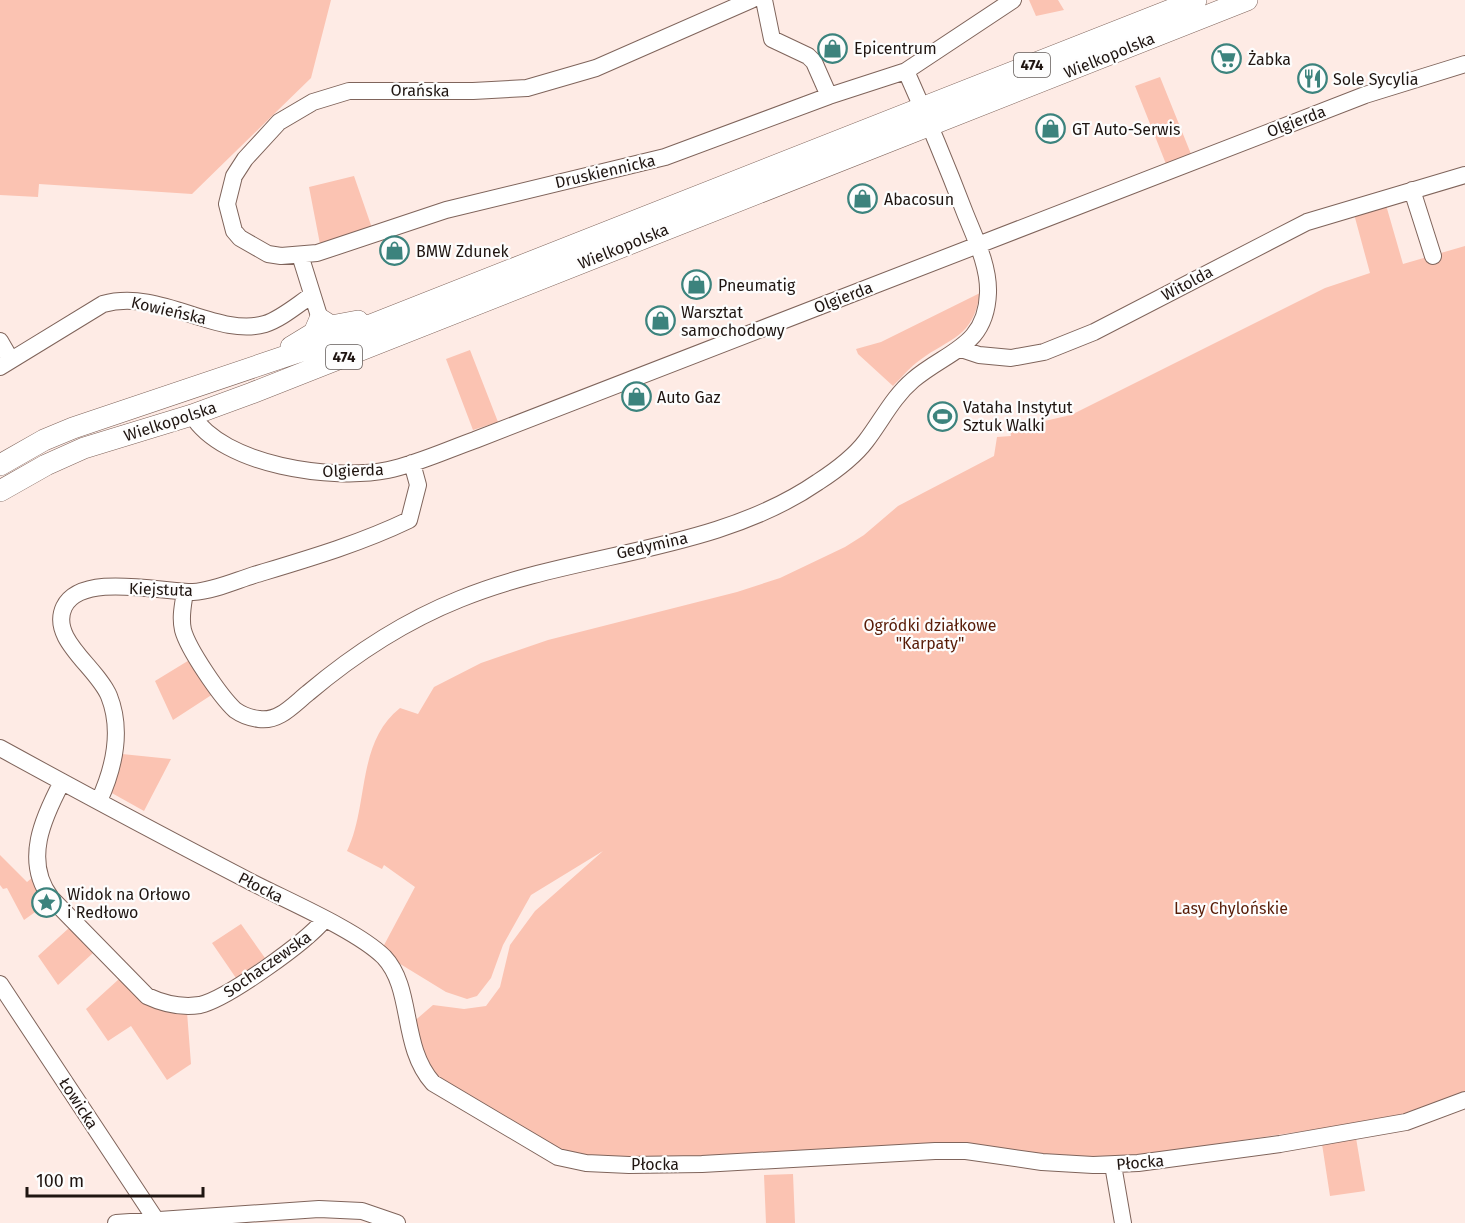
<svg xmlns="http://www.w3.org/2000/svg" width="1465" height="1223" font-family="'Fira Sans',sans-serif">
<rect width="100%" height="100%" fill="#feebe5"/>
<path fill="#fbc3b2" d="M 0,0 L 331,0 L 311,78 L 192,194 L 39,184 L 38,197 L 0,195 Z
M 1029,0 L 1058,0 L 1064,10 L 1036,16 Z
M 1160,77 L 1191,154 L 1166,164 L 1135,86 Z
M 354,176 L 372,228 L 320,244 L 309,187 Z
M 1386,205 L 1403,264 L 1465,246 L 1465,1098 L 1407,1116 L 1114,1159 L 789,1154 L 572,1159 L 444,1087 L 426,1068 L 411,1024 L 433,1005 L 464,1009 L 486,1006 L 500,987 L 510,945 L 535,911 L 603,851 L 531,895 L 503,945 L 491,978 L 477,996 L 467,999 L 446,992 L 397,962 L 383,947 L 415,887 L 384,865 L 382,869 L 347,851 C 369,806 356,743 400,708 L 418,714 L 434,687 L 481,663 L 548,640 L 737,592 L 780,578 L 845,547 L 864,535 L 898,506 L 994,456 L 997,437 L 1011,436 L 1010,429 L 1071,415 L 1325,288 L 1370,273 L 1354,214 Z
M 980,293 C 973,338 951,337 920,360 C 910,367 902,377 893,386 L 858,354 L 856,349 L 881,342 Z
M 470,350 L 498,422 L 473,430 L 446,359 Z
M 191,659 L 213,694 L 173,720 L 155,681 Z
M 122,754 L 171,759 L 144,811 L 110,792 Z
M 0,855 L 27,882 L 33,877 L 45,905 L 24,920 L 7,888 L 3,889 L 0,885 Z
M 241,924 L 265,958 L 236,978 L 212,943 Z
M 69,928 L 93,953 L 58,985 L 38,956 Z
M 119,979 C 142,999 156,1014 187,1012 L 191,1064 L 167,1080 L 131,1026 L 108,1041 L 86,1009 Z
M 1356,1138 L 1365,1191 L 1330,1196 L 1322,1144 Z
M 793,1174 L 795,1223 L 766,1223 L 764,1175 Z"/>
<g fill="none" stroke-linecap="round" stroke-linejoin="round">
<defs>
<path id="minor" d="M 751,0 L 596,68 L 527,88 L 473,91 L 349,91 L 313,102 L 279,122 L 245,159 L 234,176 L 227,204 L 234,231 L 240,238 L 268,254 L 281,256 L 317,253 L 446,210 L 665,157 L 829,96 L 906,71 L 1013,0
M 764,0 L 772,39 L 808,56 L 814,62 L 829,96
M 1412,190 L 1433,256
M 300,255 L 320,319
M 0,341 L 11,360
M 961,349 L 979,355 L 1011,358 L 1044,352 L 1094,332 L 1307,222 L 1465,175
M 0,367 L 103,304 C 160,288 217,338 265,324 C 281,319 297,305 312,295
M 192,415 C 223,466 333,481 388,470 C 417,464 447,450 475,440 L 1365,95 L 1465,64
M 185,592 C 183,605 180,617 183,630 C 188,649 220,696 235,710 C 242,715 250,718 259,719 C 279,722 293,705 308,693 C 353,655 405,621 460,599 C 574,552 715,553 818,482 C 835,471 854,457 866,441 C 882,420 893,397 913,380 C 947,351 986,347 988,293 C 989,266 975,238 965,213 C 947,166 927,118 906,71
M 0,748 C 84,794 168,839 253,883 C 288,901 358,931 384,957 C 414,989 400,1046 433,1083 L 558,1157 L 586,1163 L 629,1165 L 702,1164 L 935,1151 L 966,1151 L 1042,1162 L 1093,1165 L 1138,1163 L 1280,1144 L 1406,1122 L 1465,1100
M 62,782 C 43,818 23,861 51,898 L 147,996 C 164,1004 180,1008 200,1005 C 227,999 306,942 324,920
M 99,801 C 114,768 123,731 109,696 C 97,667 49,639 64,607 C 81,572 160,592 193,592 C 213,591 235,581 254,575 C 307,559 359,544 409,520 L 418,485 L 412,463
M 0,984 L 158,1223
M 1113,1165 L 1123,1223
M 116,1223 L 319,1209 L 362,1211 L 397,1223"/>
<path id="major" d="M 291,347 L 314,333 L 320,319 L 331,326 L 358,321
M 0,465 L 44,440 L 73,428 L 325,343 L 1196,0
M 0,491 L 46,465 L 84,448 L 192,415 L 252,393 L 1247,0"/>
</defs>
<use href="#minor" stroke="#7f645b" stroke-width="18"/>
<use href="#major" stroke="#7f645b" stroke-width="22"/>
<use href="#minor" stroke="#fff" stroke-width="16"/>
<use href="#major" stroke="#fff" stroke-width="21"/>
</g>
<defs>
<symbol id="shop-ring" viewBox="-11 -11 22 22"><circle r="9.5" fill="#fdfdfd" stroke="#3c837d" stroke-width="1.5"/><path d="M-5-2.5h2.3a2.7 3.5 0 0 1 5.4 0H5L5.5 6h-11ZM-1.5-2.5h3a1.5 2.3 0 0 0-3 0Z" fill="#3c837d"/></symbol>
<symbol id="supermarket-ring" viewBox="-11 -11 22 22"><circle r="9.5" fill="#fdfdfd" stroke="#3c837d" stroke-width="1.5"/><path d="M-6-5.5h2.5l.6 2H6L4.5 2H-2.5L-4.4-4H-6ZM-1.5 3.2a1.3 1.3 0 1 0 .1 0ZM3 3.2a1.3 1.3 0 1 0 .1 0Z" fill="#3c837d"/></symbol>
<symbol id="restaurant-ring" viewBox="-11 -11 22 22"><circle r="9.5" fill="#fdfdfd" stroke="#3c837d" stroke-width="1.5"/><path d="M-5-6h1v4h1v-4h1v4h1v-4h1v5L-1.5 .5V6h-2V.5L-5-1ZM5-6V6H3V1.5H1.5Q1.5-4 5-6Z" fill="#3c837d"/></symbol>
<symbol id="stadium-ring" viewBox="-11 -11 22 22"><circle r="9.5" fill="#fdfdfd" stroke="#3c837d" stroke-width="1.5"/><path d="M0-5a6.5 5 0 1 0 0 10a6.5 5 0 1 0 0-10ZM-3.5-1.8h7v3.6h-7Z" fill="#3c837d"/></symbol>
<symbol id="sight-ring" viewBox="-11 -11 22 22"><circle r="9.5" fill="#fdfdfd" stroke="#3c837d" stroke-width="1.5"/><path d="M0-6L1.8-2.2L6-1.7L2.9 1.2L3.7 5.4L0 3.3L-3.7 5.4L-2.9 1.2L-6-1.7L-1.8-2.2Z" fill="#3c837d"/></symbol>
</defs>
<g fill-rule="evenodd">
<use href="#shop-ring" x="816" y="32" width="33" height="33"/>
<use href="#supermarket-ring" x="1210" y="42" width="33" height="33"/>
<use href="#restaurant-ring" x="1296" y="62" width="33" height="33"/>
<use href="#shop-ring" x="1034" y="112" width="33" height="33"/>
<use href="#shop-ring" x="846" y="182" width="33" height="33"/>
<use href="#shop-ring" x="378" y="234" width="33" height="33"/>
<use href="#shop-ring" x="680" y="268" width="33" height="33"/>
<use href="#shop-ring" x="644" y="304" width="33" height="33"/>
<use href="#shop-ring" x="620" y="380" width="33" height="33"/>
<use href="#stadium-ring" x="926" y="400" width="33" height="33"/>
<use href="#sight-ring" x="30" y="886" width="33" height="33"/>
</g>
<g text-anchor="middle" stroke-width="4.5" stroke-linejoin="round" paint-order="stroke">
<g fill="#fdfdfd" stroke="#625b58" stroke-width="1.5">
<rect x="1014" y="53" width="36" height="24" rx="4.5"/>
<rect x="326" y="345" width="36" height="24" rx="4.5"/>
</g>
<g font-size="15" font-weight="bold" fill="#1f1511">
<text x="1032" y="70">474</text>
<text x="344" y="362">474</text>
</g>
<g font-size="16" fill="#1f1511" stroke="#fdfdfd" text-anchor="start">
<text x="854" y="54">Epicentrum</text>
<text x="1248" y="65">Żabka</text>
<text x="1333" y="85">Sole Sycylia</text>
<text x="1072" y="135">GT Auto-Serwis</text>
<text x="884" y="205">Abacosun</text>
<text x="416" y="257">BMW Zdunek</text>
<text x="718" y="291">Pneumatig</text>
<text x="681" y="318">Warsztat<tspan x="681" dy="18">samochodowy</tspan></text>
<text x="657" y="403">Auto Gaz</text>
<text x="963" y="413">Vataha Instytut<tspan x="963" dy="18">Sztuk Walki</tspan></text>
<text x="67" y="900">Widok na Orłowo<tspan x="67" dy="18">i Redłowo</tspan></text>
</g>
<g font-size="16" fill="#1f1511" stroke="#fdfdfd">
<text transform="translate(1109 55) rotate(-22)" y="6">Wielkopolska</text>
<text transform="translate(420 90) rotate(1)" y="6">Orańska</text>
<text transform="translate(1296 121) rotate(-21)" y="6">Olgierda</text>
<text transform="translate(605 171) rotate(-13)" y="6">Druskiennicka</text>
<text transform="translate(623 246) rotate(-22)" y="6">Wielkopolska</text>
<text transform="translate(1187 283) rotate(-28)" y="6">Witolda</text>
<text transform="translate(843 297) rotate(-21)" y="6">Olgierda</text>
<text transform="translate(169 310) rotate(13)" y="6">Kowieńska</text>
<text transform="translate(170 421) rotate(-18)" y="6">Wielkopolska</text>
<text transform="translate(353 470) rotate(-2)" y="6">Olgierda</text>
<text transform="translate(652 545) rotate(-13)" y="6">Gedymina</text>
<text transform="translate(161 589) rotate(2)" y="6">Kiejstuta</text>
<text transform="translate(261 887) rotate(27)" y="6">Płocka</text>
<text transform="translate(267 964) rotate(-35)" y="6">Sochaczewska</text>
<text transform="translate(79 1103) rotate(57)" y="6">Łowicka</text>
<text transform="translate(1140 1162) rotate(-5)" y="6">Płocka</text>
<text x="655" y="1170">Płocka</text>
</g>
<g font-size="16" fill="#581c07" stroke="#fdfdfd">
<text x="930" y="631">Ogródki działkowe<tspan x="930" dy="18">"Karpaty"</tspan></text>
<text x="1231" y="914">Lasy Chylońskie</text>
</g>
</g>
<path d="M27 1187v9h176v-9" fill="none" stroke="#1f1511" stroke-width="3"/>
<text x="36" y="1187" font-size="18" fill="#1f1511" stroke="#fdfdfd" stroke-width="4.5" paint-order="stroke">100 m</text>
</svg>
